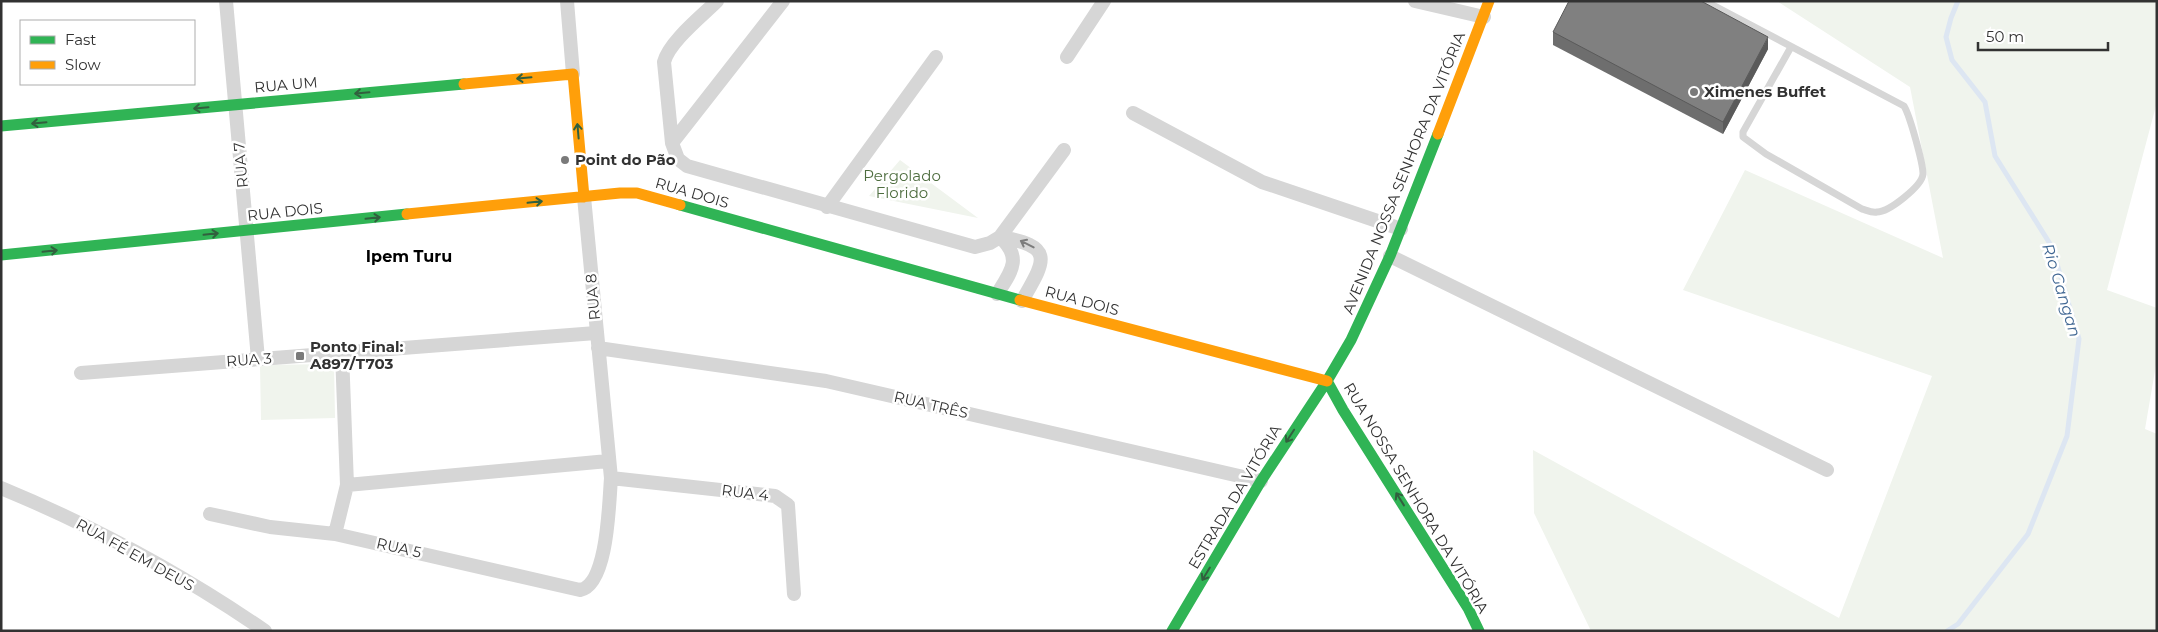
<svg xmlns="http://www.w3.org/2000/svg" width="2158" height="632" font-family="Montserrat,sans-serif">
<rect width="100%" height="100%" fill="#fff"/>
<path fill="#f0f4ed" d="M 1777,1 L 2157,1 L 2157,102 L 2107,290 L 2157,308 L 2157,359 L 2145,429 L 2157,434 L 2157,631 L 1591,631 L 1534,513 L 1533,450 L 1839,618 L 1932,376 L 1683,290 L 1745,170 L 1943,258 L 1910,87 Z
M 900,160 L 978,218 L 869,196 Z
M 334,364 L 335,418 L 261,420 L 260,365 Z"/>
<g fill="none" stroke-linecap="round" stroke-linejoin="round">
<path stroke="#dde6f2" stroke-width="5" d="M 1947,631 L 1958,624 L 2028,534 L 2067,436 L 2079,339 L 2052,247 L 1995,156 L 1985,102 L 1952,60 L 1946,37 L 1951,18 L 1958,1"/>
<path stroke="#d6d6d6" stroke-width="7" d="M 1705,1 L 1904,106 C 1910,116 1923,163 1923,174 C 1922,186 1889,212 1877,212 C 1872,213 1866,210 1862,209 L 1766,154 L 1743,137 L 1743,132 L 1791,47"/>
<path stroke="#d6d6d6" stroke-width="14" d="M 226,1 L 258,359
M 567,1 L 573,74
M 717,1 C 702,16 669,42 664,62 L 672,143 L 678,159 L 687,166 L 975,247 L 990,243 L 1000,237 L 1064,150
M 1415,1 L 1484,17
M 1067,57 L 1104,1
M 1133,113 L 1262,182 L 1401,229
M 672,143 L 783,1
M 827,207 L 936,57
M 1000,237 C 1057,246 1044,262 1022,301
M 1390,256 L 1827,470
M 997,294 C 1011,272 1023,258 1000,237
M 598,348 L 826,381 L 1261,481
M 81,373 L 596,333
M 611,478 L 775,496 L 788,505 L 794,594
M 347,485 L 608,461
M 1,488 C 93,526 182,574 265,631
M 210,514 L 270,527 L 335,534 L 580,590 C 608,585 609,502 611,478 L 584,197
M 335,534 L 347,485 L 342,353"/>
<path stroke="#30b455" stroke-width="11" d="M 1,126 L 464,84
M 680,205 L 1020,300
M 1,255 L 407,214
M 1327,381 L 1343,410 L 1468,608 L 1479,631
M 1172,631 L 1261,481 L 1327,381 L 1351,340 L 1390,256 L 1438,134"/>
<path stroke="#ff9f0a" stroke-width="11" d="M 464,84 L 573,74 L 584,197
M 1438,134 L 1489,1
M 407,214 L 620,193 L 637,193 L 680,205
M 1020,300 L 1327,381"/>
</g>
<path fill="#6e6e6e" d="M 1553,32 L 1768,49 L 1723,134 L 1553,45 Z"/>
<path fill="#5a5a5a" d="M 1768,37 L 1768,49 L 1723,134 L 1723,122 Z"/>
<path fill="#808080" stroke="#5a5a5a" d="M 1569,1 L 1701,1 L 1768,37 L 1723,122 L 1553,32 Z"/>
<defs><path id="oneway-shaft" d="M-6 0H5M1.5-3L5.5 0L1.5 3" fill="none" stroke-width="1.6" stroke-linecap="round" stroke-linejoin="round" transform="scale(1.25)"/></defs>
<g stroke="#31603e">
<use href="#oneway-shaft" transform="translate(524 78) rotate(175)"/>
<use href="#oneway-shaft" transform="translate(362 93) rotate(175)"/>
<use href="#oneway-shaft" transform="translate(201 108) rotate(175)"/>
<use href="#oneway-shaft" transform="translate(39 123) rotate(175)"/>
<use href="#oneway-shaft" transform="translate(578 131) rotate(-95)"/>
<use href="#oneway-shaft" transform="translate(535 202) rotate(-6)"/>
<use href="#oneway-shaft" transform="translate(373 218) rotate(-6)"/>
<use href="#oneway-shaft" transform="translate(211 234) rotate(-6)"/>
<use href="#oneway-shaft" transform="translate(50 251) rotate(-6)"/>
<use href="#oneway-shaft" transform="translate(1290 436) rotate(123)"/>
<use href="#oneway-shaft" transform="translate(1400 499) rotate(-122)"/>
<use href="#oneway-shaft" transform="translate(1206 574) rotate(121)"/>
</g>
<use stroke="#7c7c7c" href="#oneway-shaft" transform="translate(1027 244) rotate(-153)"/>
<g fill="#7a7a7a" stroke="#fff" stroke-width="2">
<circle cx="1694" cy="92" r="5"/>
<circle cx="565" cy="160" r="5"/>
<rect x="295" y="351" width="10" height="10" rx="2.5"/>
</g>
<g text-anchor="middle" stroke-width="5" stroke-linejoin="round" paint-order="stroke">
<g font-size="15" fill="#323232" stroke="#fff">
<text transform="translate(286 85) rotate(-5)" y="5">RUA UM</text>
<text transform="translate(241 165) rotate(-95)" y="5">RUA 7</text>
<text transform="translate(1404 173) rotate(-68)" y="5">AVENIDA NOSSA SENHORA DA VITÓRIA</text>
<text transform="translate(692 193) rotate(16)" y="5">RUA DOIS</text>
<text transform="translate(285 212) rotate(-6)" y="5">RUA DOIS</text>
<text transform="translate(593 297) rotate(-95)" y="5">RUA 8</text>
<text transform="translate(1082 301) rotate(15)" y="5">RUA DOIS</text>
<text transform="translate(249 360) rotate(-4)" y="5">RUA 3</text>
<text transform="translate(931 405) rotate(13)" y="5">RUA TRÊS</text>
<text transform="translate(745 493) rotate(7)" y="5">RUA 4</text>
<text transform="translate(1235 497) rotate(-59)" y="5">ESTRADA DA VITÓRIA</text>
<text transform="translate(1416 498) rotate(59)" y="5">RUA NOSSA SENHORA DA VITÓRIA</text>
<text transform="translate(399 548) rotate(13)" y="5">RUA 5</text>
<text transform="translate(135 555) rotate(29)" y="5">RUA FÉ EM DEUS</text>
</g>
<g font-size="15" font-weight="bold" fill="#323232" stroke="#fff" text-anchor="start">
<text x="1704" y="97">Ximenes Buffet</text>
<text x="575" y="165">Point do Pão</text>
<text x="310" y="352">Ponto Final:<tspan x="310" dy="17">A897/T703</tspan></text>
</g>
<g font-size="15" fill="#4e6d3f" stroke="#fff">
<text x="902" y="181">Pergolado<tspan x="902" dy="17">Florido</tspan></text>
</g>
<g font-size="16" font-weight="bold" fill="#000" stroke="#fff">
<text x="409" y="262">Ipem Turu</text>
</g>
<g font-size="16" font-style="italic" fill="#406793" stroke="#fff">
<text transform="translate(2062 290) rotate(73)" y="6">Rio Gangan</text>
</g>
</g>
<rect width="2158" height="632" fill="none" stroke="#323232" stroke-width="5"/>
<rect x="20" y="20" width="175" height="65" fill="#ffffff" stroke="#adadad"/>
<rect x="30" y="36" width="25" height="8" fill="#30b455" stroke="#adadad"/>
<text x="65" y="45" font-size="15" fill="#323232">Fast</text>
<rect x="30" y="61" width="25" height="8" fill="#ff9f0a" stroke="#adadad"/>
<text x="65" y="70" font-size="15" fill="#323232">Slow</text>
<path d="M1978 42v8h130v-8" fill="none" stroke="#323232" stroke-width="2.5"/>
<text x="1986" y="42" font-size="15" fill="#323232" stroke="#ffffff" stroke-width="4" paint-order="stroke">50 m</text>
</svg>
